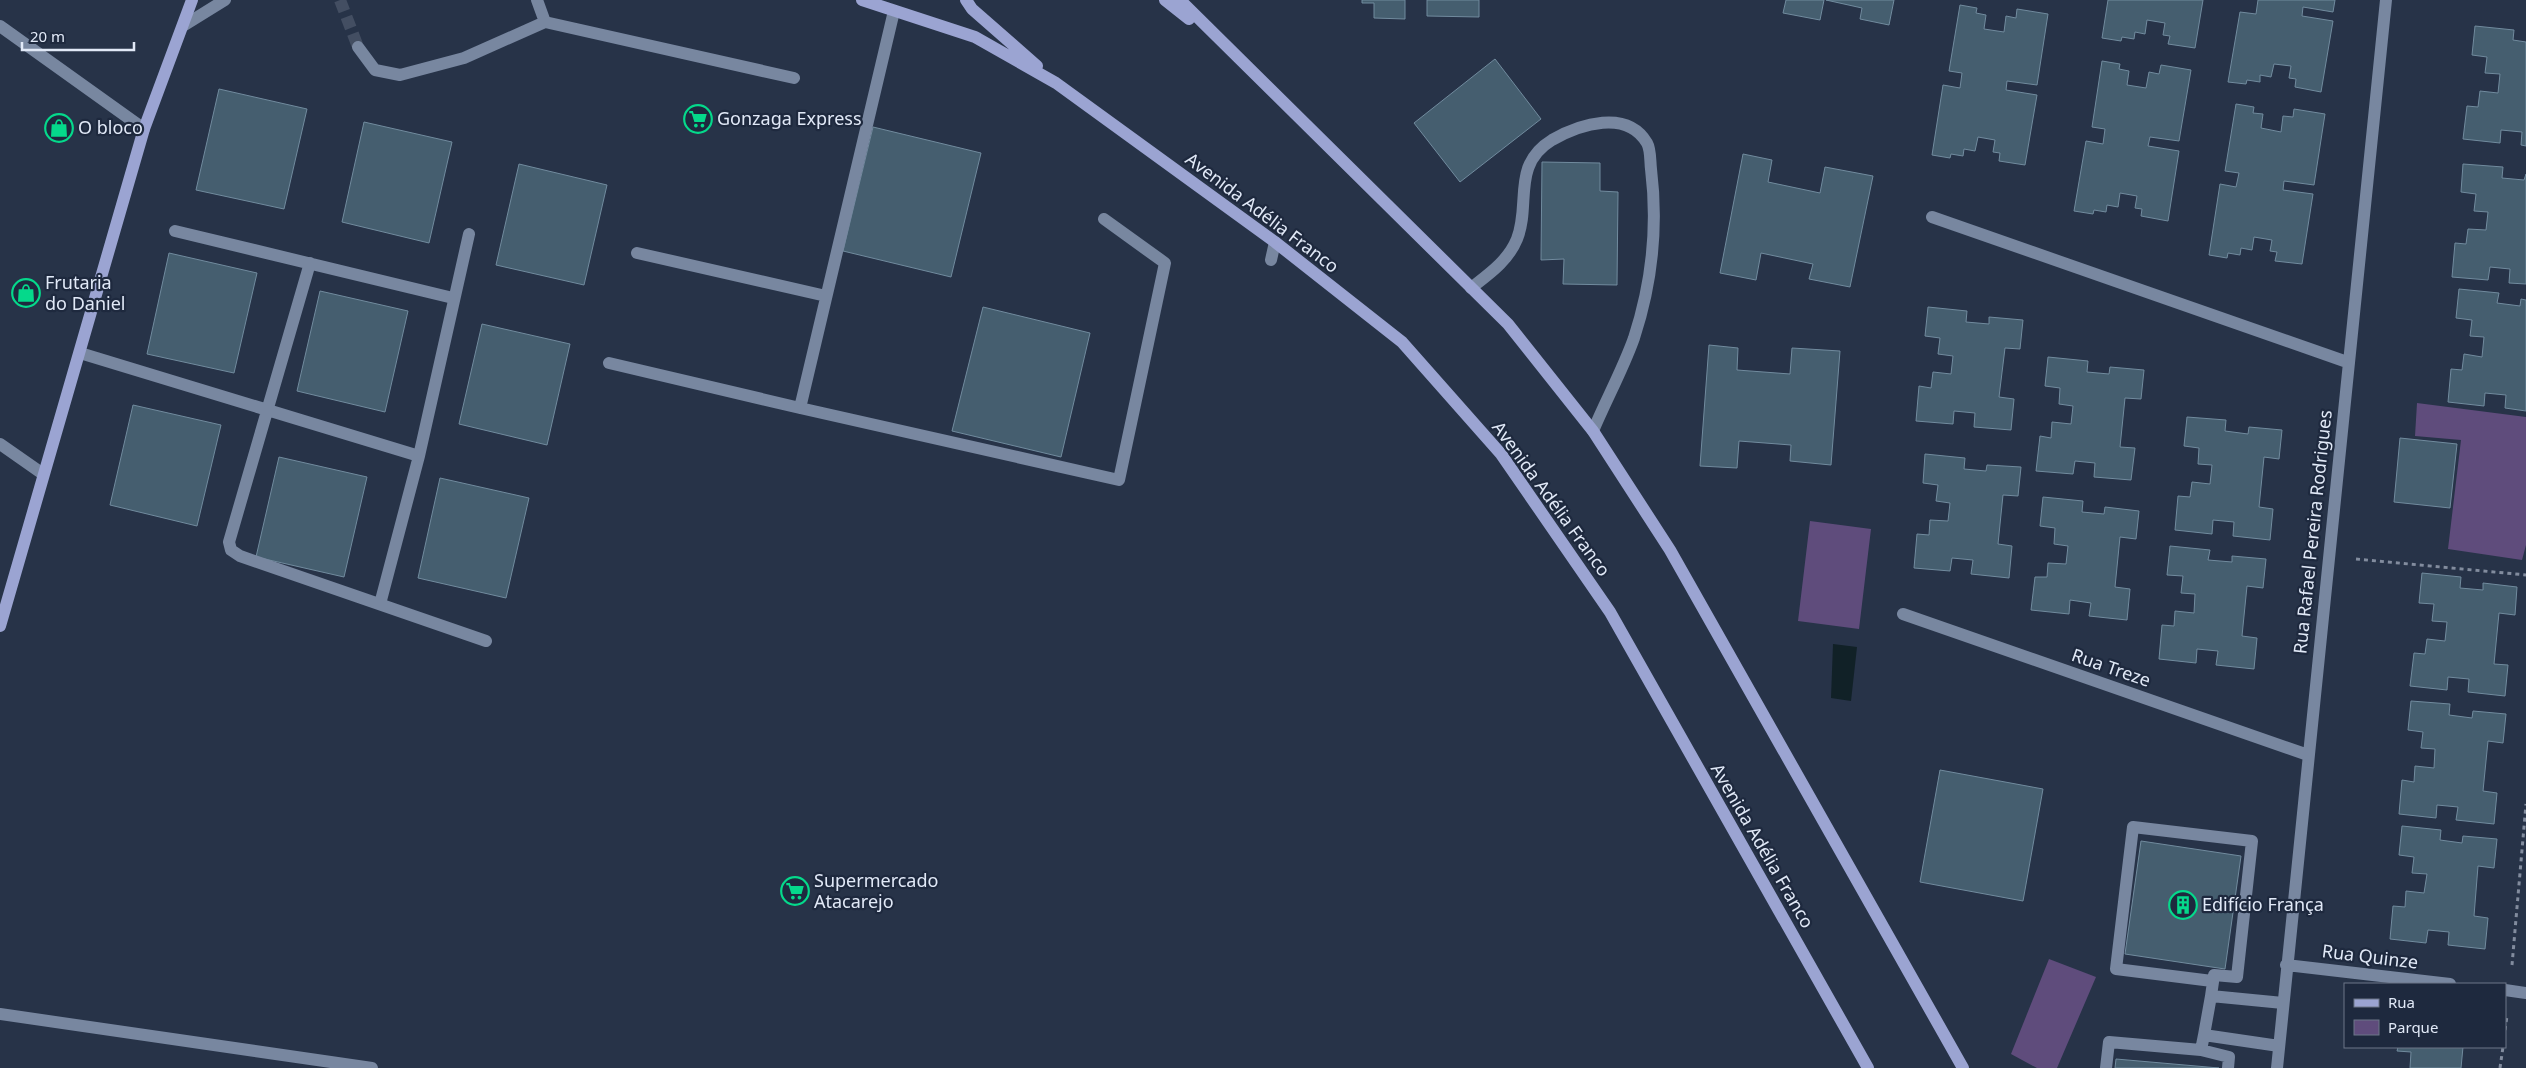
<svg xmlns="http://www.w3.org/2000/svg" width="2526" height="1068" font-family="'Noto Sans',sans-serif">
<rect width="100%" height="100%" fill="#273348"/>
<path fill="#5f4c7c" d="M 2417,403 L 2526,417 L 2526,545 L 2522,560 L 2448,549 L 2461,440 L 2415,436 Z
M 1810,521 L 1871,529 L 1859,629 L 1798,621 Z
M 2049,959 L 2096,977 L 2057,1068 L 2037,1068 L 2011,1054 Z"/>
<path fill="#112127" d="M 1833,644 L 1857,647 L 1851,701 L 1831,698 Z"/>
<path fill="#455e6f" stroke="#718b9e" d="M 1362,0 L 1405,0 L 1405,19 L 1374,18 L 1374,3 L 1362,3 Z
M 1427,0 L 1479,0 L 1479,17 L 1427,16 Z
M 1786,0 L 1824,0 L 1820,20 L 1783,13 Z
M 1826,0 L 1894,0 L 1889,25 L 1860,19 L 1862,8 Z
M 2108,0 L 2203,0 L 2195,48 L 2168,44 L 2170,36 L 2163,35 L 2165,23 L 2147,20 L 2145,34 L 2135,32 L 2134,39 L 2122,37 L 2121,41 L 2102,38 Z
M 2258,0 L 2335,0 L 2333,12 L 2303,7 L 2302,16 L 2333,21 L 2321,92 L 2295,87 L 2296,79 L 2289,78 L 2291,66 L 2274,64 L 2271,77 L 2260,75 L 2260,82 L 2247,80 L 2246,84 L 2228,82 L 2240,12 L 2256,14 Z
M 1960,5 L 1977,8 L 1976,13 L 1986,15 L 1984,29 L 2004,32 L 2006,16 L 2016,18 L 2017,9 L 2048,14 L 2037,85 L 2007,81 L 2006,90 L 2037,95 L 2025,165 L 1999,161 L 2000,153 L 1993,152 L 1995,140 L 1978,137 L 1975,151 L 1964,149 L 1963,156 L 1951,154 L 1950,158 L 1932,155 L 1943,85 L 1960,88 L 1962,73 L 1949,71 Z
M 2475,26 L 2514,30 L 2513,40 L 2526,42 L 2526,146 L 2521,145 L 2522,132 L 2501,130 L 2500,143 L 2463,139 L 2467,106 L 2478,107 L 2480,91 L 2498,93 L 2500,74 L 2485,73 L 2487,57 L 2472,55 Z
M 1495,59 L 1541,119 L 1460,182 L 1414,123 Z
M 2102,61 L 2120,64 L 2119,69 L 2129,71 L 2127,85 L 2146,88 L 2149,72 L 2159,74 L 2161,65 L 2191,70 L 2179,141 L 2150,137 L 2148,146 L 2179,151 L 2168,221 L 2141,216 L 2142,209 L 2135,208 L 2137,196 L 2120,193 L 2118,207 L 2107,205 L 2106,212 L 2094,210 L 2093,214 L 2074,211 L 2086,141 L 2103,144 L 2105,129 L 2092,127 Z
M 219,89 L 307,109 L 284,209 L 196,190 Z
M 2236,104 L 2254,107 L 2253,113 L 2263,114 L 2261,128 L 2281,132 L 2283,116 L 2293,117 L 2294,109 L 2325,114 L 2314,185 L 2284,181 L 2283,190 L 2313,194 L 2302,264 L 2275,261 L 2277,252 L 2270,251 L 2272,240 L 2254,237 L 2252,250 L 2241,248 L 2240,255 L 2228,253 L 2227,258 L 2209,255 L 2220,184 L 2236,187 L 2239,173 L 2225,171 Z
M 364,122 L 452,142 L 429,243 L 342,222 Z
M 873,127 L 981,153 L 951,277 L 843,251 Z
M 1743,154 L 1772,160 L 1768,182 L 1820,193 L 1825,167 L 1873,176 L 1850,287 L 1809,279 L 1813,264 L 1761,253 L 1756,280 L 1720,273 Z
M 1542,162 L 1600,163 L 1600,191 L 1618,192 L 1617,285 L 1563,284 L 1564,259 L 1541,260 Z
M 519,164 L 607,185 L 584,285 L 496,265 Z
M 2463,164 L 2503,167 L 2502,178 L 2524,180 L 2526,174 L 2526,284 L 2509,283 L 2510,269 L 2490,267 L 2488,280 L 2452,277 L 2455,243 L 2466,244 L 2468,229 L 2486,230 L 2488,212 L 2474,211 L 2476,194 L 2461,192 Z
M 169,253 L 257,273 L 234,373 L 147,354 Z
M 2459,289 L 2499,293 L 2497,303 L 2520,306 L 2521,299 L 2526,300 L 2526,411 L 2505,408 L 2506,395 L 2485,393 L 2484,406 L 2448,402 L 2451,369 L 2462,370 L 2464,354 L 2482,357 L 2484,337 L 2470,336 L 2472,320 L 2456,318 Z
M 320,291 L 408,311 L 385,412 L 297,391 Z
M 983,307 L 1090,333 L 1061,457 L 952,431 Z
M 1928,307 L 1967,311 L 1966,322 L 1989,324 L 1989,317 L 2023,320 L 2020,349 L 2005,348 L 1999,397 L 2014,399 L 2011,430 L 1974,427 L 1975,413 L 1954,411 L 1953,424 L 1916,421 L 1919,386 L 1931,388 L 1933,372 L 1951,374 L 1953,356 L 1938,354 L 1940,338 L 1925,336 Z
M 482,324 L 570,344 L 547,445 L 459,424 Z
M 1709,345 L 1738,348 L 1737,370 L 1790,374 L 1792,348 L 1840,351 L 1831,465 L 1790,461 L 1791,445 L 1739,441 L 1737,468 L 1700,466 Z
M 2048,357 L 2088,361 L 2087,372 L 2109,374 L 2110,367 L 2144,370 L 2141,399 L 2125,398 L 2120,447 L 2135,448 L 2131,480 L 2094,477 L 2095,463 L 2075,461 L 2073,474 L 2036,471 L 2040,436 L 2051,438 L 2052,422 L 2071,424 L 2073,406 L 2059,404 L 2060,388 L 2045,386 Z
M 133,405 L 221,425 L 197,526 L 110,505 Z
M 2187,417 L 2226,420 L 2225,431 L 2248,434 L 2249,427 L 2282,430 L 2279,459 L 2264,457 L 2259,507 L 2273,509 L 2270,540 L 2233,536 L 2234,522 L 2213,520 L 2212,534 L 2175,530 L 2178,496 L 2190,497 L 2192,482 L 2210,484 L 2212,465 L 2198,464 L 2199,448 L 2184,446 Z
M 2400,438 L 2457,444 L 2450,508 L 2394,502 Z
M 1925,454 L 1965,458 L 1964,469 L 1986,471 L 1987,465 L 2021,467 L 2018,496 L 2003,495 L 1998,544 L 2012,546 L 2009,578 L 1971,574 L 1973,560 L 1952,558 L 1950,571 L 1914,568 L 1917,534 L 1929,535 L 1930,520 L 1948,521 L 1950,503 L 1936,501 L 1938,485 L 1923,483 Z
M 279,457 L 367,477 L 344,577 L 256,557 Z
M 440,478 L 529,498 L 506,598 L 418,578 Z
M 2043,497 L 2083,501 L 2082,512 L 2104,514 L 2105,507 L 2139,511 L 2136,539 L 2120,537 L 2115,587 L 2130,589 L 2127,620 L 2089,616 L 2091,603 L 2070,600 L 2069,614 L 2031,610 L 2035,577 L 2047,577 L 2048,563 L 2066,564 L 2068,546 L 2054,544 L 2055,528 L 2040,526 Z
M 2170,546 L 2210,550 L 2208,560 L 2232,562 L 2232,556 L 2266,559 L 2263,588 L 2247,586 L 2242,636 L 2257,638 L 2254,669 L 2216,665 L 2218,651 L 2197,649 L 2196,663 L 2159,659 L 2162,625 L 2174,626 L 2175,611 L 2194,613 L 2195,594 L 2181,593 L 2183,576 L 2167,575 Z
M 2422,573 L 2461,577 L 2460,588 L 2483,590 L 2483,583 L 2517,587 L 2515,615 L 2499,613 L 2494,664 L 2508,665 L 2505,696 L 2468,692 L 2469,679 L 2448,677 L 2447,690 L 2410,686 L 2414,653 L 2425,654 L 2427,639 L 2445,641 L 2447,622 L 2432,621 L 2434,604 L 2419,603 Z
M 2411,701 L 2450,704 L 2449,715 L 2472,718 L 2473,711 L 2506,714 L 2503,743 L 2488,741 L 2483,791 L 2497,793 L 2494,824 L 2456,820 L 2458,807 L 2437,805 L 2436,818 L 2399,814 L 2402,780 L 2414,782 L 2415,766 L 2434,768 L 2435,749 L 2421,748 L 2423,732 L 2408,730 Z
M 1940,770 L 2043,789 L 2023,901 L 1920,882 Z
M 2402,826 L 2441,830 L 2440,840 L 2462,843 L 2463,836 L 2497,839 L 2494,868 L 2478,866 L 2474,916 L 2488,918 L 2485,949 L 2448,945 L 2449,932 L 2428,930 L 2426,943 L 2390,939 L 2393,906 L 2405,907 L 2406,891 L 2424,893 L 2427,874 L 2412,873 L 2414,857 L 2399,855 Z
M 2141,841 L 2241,856 L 2225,969 L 2125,954 Z
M 2398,1047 L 2463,1047 L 2461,1068 L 2410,1068 L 2411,1052 L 2397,1051 Z
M 2116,1059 L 2219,1068 L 2115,1068 Z"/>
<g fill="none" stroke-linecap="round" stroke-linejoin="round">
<path stroke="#434e62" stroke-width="12" stroke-dasharray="12 6" stroke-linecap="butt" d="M 340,0 L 358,47"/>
<path stroke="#828c9e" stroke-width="3" stroke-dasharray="4 4" stroke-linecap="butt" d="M 2356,559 L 2526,575
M 2512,965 L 2526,804
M 2505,1030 L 2507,1016
M 2500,1068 L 2503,1047"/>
<path stroke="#7887a0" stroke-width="12" d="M 537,0 L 545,22
M 894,11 L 800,408 L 1119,480 L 1165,263 L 1104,219
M 0,26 L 144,129
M 183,26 L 225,0
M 358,47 L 375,70 L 400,75 L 464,58 L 545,22 L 794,78
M 1932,217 L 2347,362
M 175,231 L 453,298
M 637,253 L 826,296
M 1271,260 L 1275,242
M 310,263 L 229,542 L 231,550 L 240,556 L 486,641
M 1471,288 C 1489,274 1508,261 1517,239 C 1531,204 1511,165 1552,140 C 1580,124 1627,109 1647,143 C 1651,150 1650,162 1651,169 C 1658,226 1652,283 1634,338 C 1623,369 1606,400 1593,431
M 80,353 L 419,456
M 609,363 L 800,408
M 0,444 L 43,474
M 380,604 L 419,456 L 469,234
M 1903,614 L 2308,755
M 2286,965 L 2450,984
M 2212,981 L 2116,969 L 2133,827 L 2252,841 L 2237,977 L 2214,975 L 2211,996 L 2283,1003
M 2505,990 L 2526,993
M 0,1014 L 372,1068
M 2204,1035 L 2211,996
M 2201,1050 L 2204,1035 L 2279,1046
M 2106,1068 L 2109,1042 L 2201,1050 L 2229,1057 L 2228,1068
M 2277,1068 L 2386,0"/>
<path stroke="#9ba4d2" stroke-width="12" d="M 862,0 L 975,37 L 1056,83 L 1275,242 L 1402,342 L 1501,454 L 1610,612 L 1868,1068
M 966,0 L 972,9 L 1037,66
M 1165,0 L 1189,19
M 1180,0 L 1508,324 L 1593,431 L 1670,550 L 1963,1068
M 0,626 L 144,129 L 192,0"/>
</g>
<defs>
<symbol id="supermarket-ring" viewBox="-11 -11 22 22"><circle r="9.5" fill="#1e293e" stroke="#05d98b" stroke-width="1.5"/><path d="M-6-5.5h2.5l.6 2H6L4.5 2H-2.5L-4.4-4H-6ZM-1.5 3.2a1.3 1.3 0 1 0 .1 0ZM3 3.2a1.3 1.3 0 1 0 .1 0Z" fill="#05d98b"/></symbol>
<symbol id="shop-ring" viewBox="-11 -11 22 22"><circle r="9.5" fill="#1e293e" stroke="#05d98b" stroke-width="1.5"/><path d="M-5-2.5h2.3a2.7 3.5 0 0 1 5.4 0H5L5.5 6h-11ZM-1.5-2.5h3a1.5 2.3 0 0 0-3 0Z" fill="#05d98b"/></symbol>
<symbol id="building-ring" viewBox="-11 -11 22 22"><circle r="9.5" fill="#1e293e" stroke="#05d98b" stroke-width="1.5"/><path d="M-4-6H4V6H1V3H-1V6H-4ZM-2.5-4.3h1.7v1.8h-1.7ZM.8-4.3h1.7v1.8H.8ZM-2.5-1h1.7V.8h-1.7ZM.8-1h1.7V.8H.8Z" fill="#05d98b"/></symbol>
</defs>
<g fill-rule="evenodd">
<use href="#supermarket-ring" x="682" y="103" width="32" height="32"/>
<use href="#shop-ring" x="43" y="112" width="32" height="32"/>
<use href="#shop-ring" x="10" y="277" width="32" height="32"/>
<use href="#supermarket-ring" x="779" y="875" width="32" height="32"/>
<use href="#building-ring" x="2167" y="889" width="32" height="32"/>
</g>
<g text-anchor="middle" stroke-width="4.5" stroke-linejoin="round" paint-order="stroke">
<g font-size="18" fill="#e1e9f7" stroke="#1e293e" text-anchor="start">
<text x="717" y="125">Gonzaga Express</text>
<text x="78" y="134">O bloco</text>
<text x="45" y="289">Frutaria<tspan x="45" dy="21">do Daniel</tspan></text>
<text x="814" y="887">Supermercado<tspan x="814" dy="21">Atacarejo</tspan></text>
<text x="2202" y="911">Edifício França</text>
</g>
<g font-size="18" fill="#e1e9f7" stroke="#1e293e">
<text transform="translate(1262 213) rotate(37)" y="6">Avenida Adélia Franco</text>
<text transform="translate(1551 499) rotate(54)" y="6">Avenida Adélia Franco</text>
<text transform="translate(2313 532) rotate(-84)" y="6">Rua Rafael Pereira Rodrigues</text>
<text transform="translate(2111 668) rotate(19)" y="6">Rua Treze</text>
<text transform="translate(1762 846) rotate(60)" y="6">Avenida Adélia Franco</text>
<text transform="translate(2370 957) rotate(7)" y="6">Rua Quinze</text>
</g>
</g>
<rect x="2344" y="983" width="162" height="65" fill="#1e293e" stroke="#6c7688"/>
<rect x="2354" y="999" width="25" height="8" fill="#9ba4d2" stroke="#6c7688"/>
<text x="2388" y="1008" font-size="15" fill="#e1e9f7">Rua</text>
<rect x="2354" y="1020" width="25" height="15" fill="#5f4c7c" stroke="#6c7688"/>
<text x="2388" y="1033" font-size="15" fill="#e1e9f7">Parque</text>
<path d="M22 42v8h112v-8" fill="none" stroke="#e1e9f7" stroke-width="2.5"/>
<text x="30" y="42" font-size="15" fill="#e1e9f7" stroke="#1e293e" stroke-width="4" paint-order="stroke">20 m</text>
</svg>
